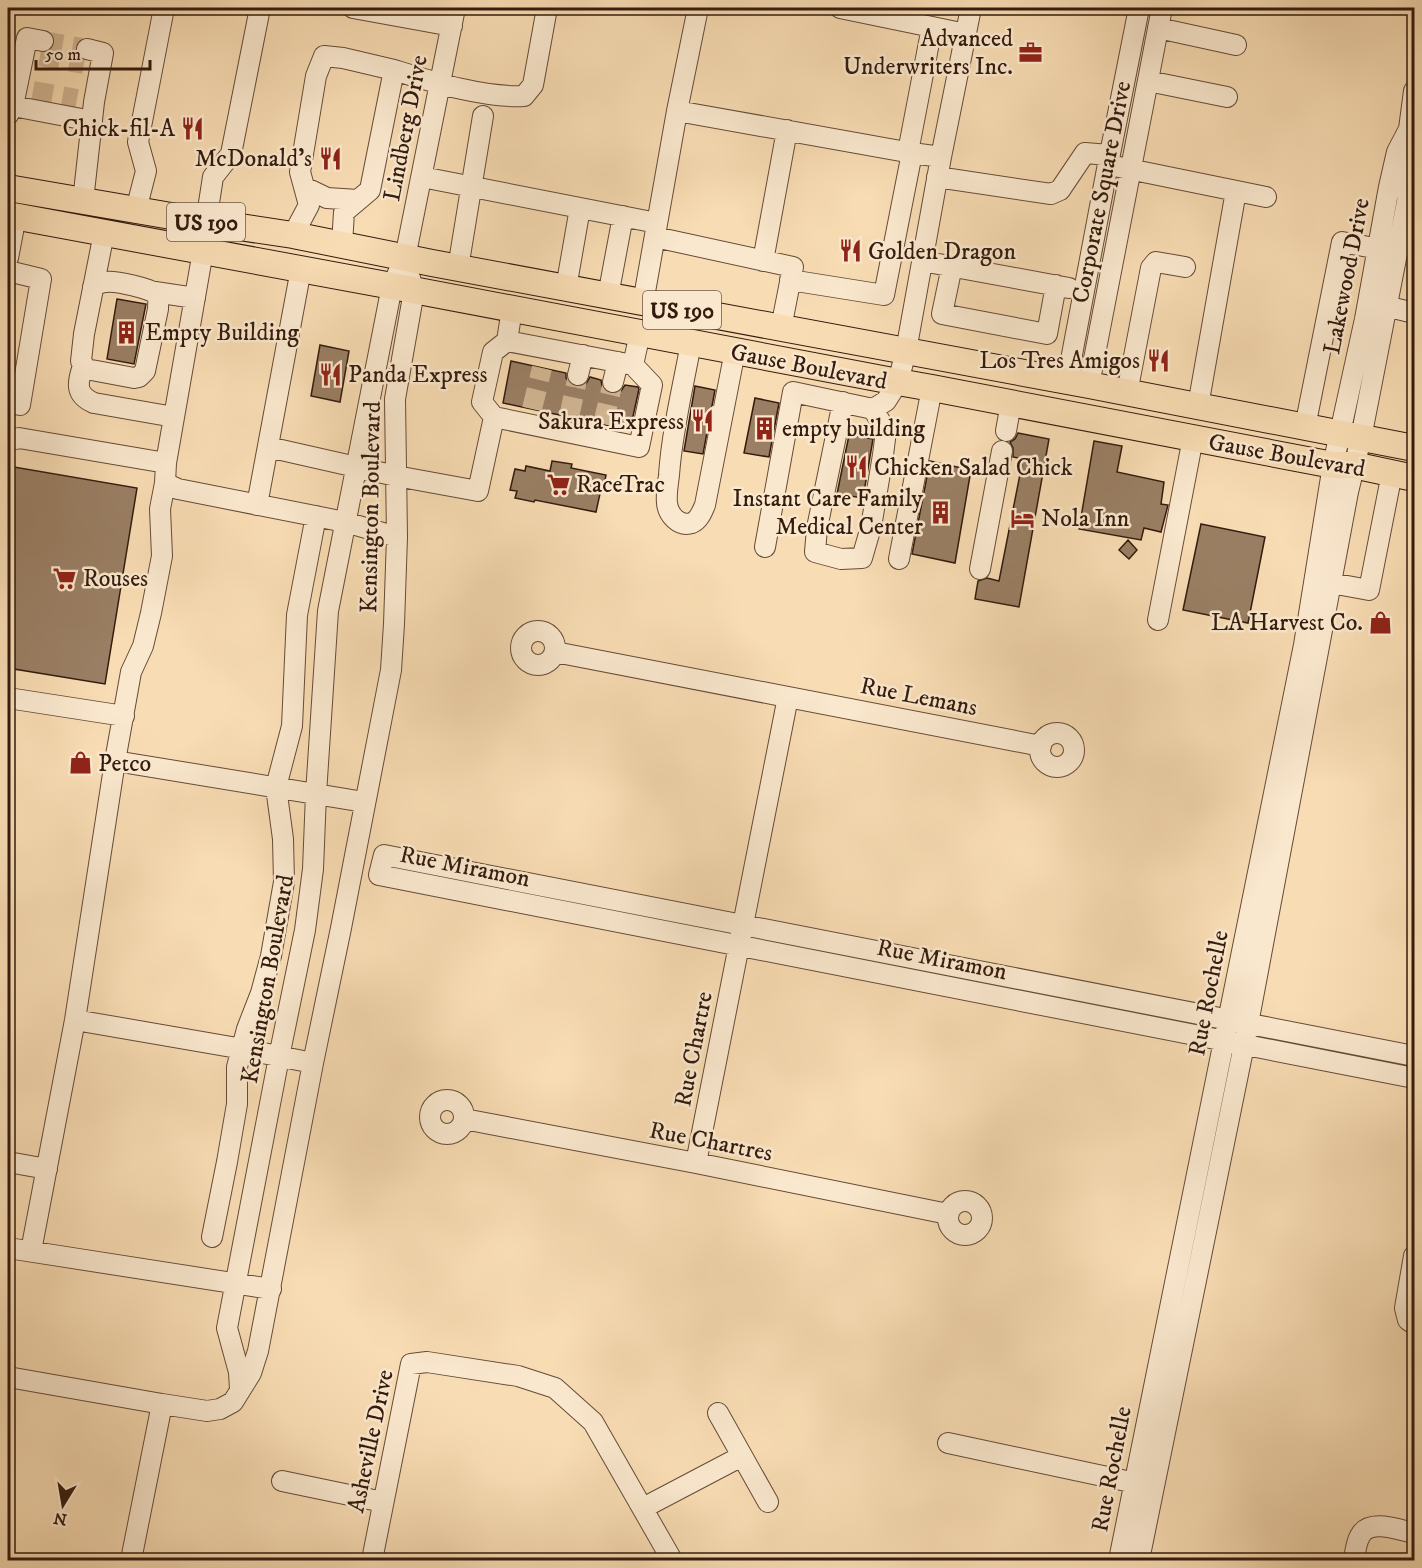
<svg xmlns="http://www.w3.org/2000/svg" width="1422" height="1568" font-family="'IM FELL DW Pica',serif">
<rect width="100%" height="100%" fill="#f8dcb3"/>
<filter id="stains"><feTurbulence type="fractalNoise" baseFrequency=".00333" numOctaves="4"/><feColorMatrix values="0 0 0 0 .2 0 0 0 0 .09 0 0 0 0 .02 0 0 0 .5 -.17"/></filter>
<radialGradient id="worn" r=".72"><stop offset=".6" stop-color="#630" stop-opacity="0"/><stop offset="1" stop-color="#630" stop-opacity=".3"/></radialGradient>
<path fill="#9a7f64" stroke="#341b0e" stroke-width="1.5" d="M 117,299 L 146,304 L 134,364 L 107,359 Z
M 320,345 L 349,351 L 340,402 L 311,396 Z
M 511,361 L 566,373 L 566,378 L 569,383 L 576,387 L 582,386 L 586,384 L 590,377 L 601,380 L 602,386 L 604,390 L 611,394 L 616,394 L 621,391 L 625,385 L 638,387 L 639,389 L 630,430 L 503,403 Z
M 695,386 L 715,390 L 703,454 L 684,451 Z
M 755,398 L 779,403 L 769,457 L 744,453 Z
M 1018,433 L 1049,439 L 1019,607 L 975,599 L 978,581 L 987,578 L 999,581 L 1023,459 L 1013,457 L 1013,448 L 1010,442 L 1015,439 Z
M 849,435 L 873,439 L 863,498 L 837,494 Z
M 1094,441 L 1122,446 L 1117,472 L 1164,482 L 1161,504 L 1168,505 L 1161,532 L 1144,528 L 1141,540 L 1079,529 Z
M 552,461 L 572,464 L 571,468 L 606,475 L 603,490 L 601,489 L 596,512 L 535,500 L 534,502 L 515,498 L 517,491 L 510,490 L 515,469 L 525,471 L 526,466 L 550,471 Z
M 930,461 L 971,470 L 955,563 L 912,554 Z
M 8,466 L 137,488 L 105,684 L 8,668 Z
M 1201,524 L 1265,537 L 1248,623 L 1183,610 Z
M 1128,540 L 1137,550 L 1129,559 L 1119,550 Z"/>
<g fill="none" stroke-linecap="round" stroke-linejoin="round">
<path stroke="#d1b592" stroke-width="20" stroke-dasharray="20 10" stroke-linecap="butt" d="M 43,41 L 87,49
M 40,56 L 84,64
M 33,91 L 77,99
M 532,409 L 542,368
M 569,417 L 578,375
M 603,424 L 613,382"/>
<defs>
<path id="minor" d="M 353,8 L 452,26
M 840,8 L 966,34
M 1158,28 L 1236,45
M 394,70 C 433,82 483,98 524,96 L 533,85 L 547,8
M 1148,81 L 1227,97
M 13,106 L 92,121
M 677,111 L 912,153
M 8,115 L 13,106 L 27,38 L 43,41
M 908,152 L 932,27
M 1119,167 L 1266,197
M 422,177 L 657,223
M 937,177 L 1051,194 L 1060,190 L 1085,153 L 1109,155
M 304,187 L 327,198 L 358,200
M 83,201 L 94,102 L 103,53 L 87,49
M 136,210 L 146,171 L 138,142 L 164,8
M 206,222 L 213,177 L 231,154 L 260,8
M 293,235 L 309,205 L 300,172 L 316,76 L 324,56 L 343,58 L 394,70 L 370,190 L 344,212 L 342,244
M 655,237 L 793,267 L 781,328
M 203,251 L 166,463 L 165,483 L 178,489 L 345,522 L 397,537
M 8,258 L 16,216
M 763,261 L 787,130
M 922,261 L 1069,288
M 952,266 L 942,314 L 1047,334 L 1056,285
M 458,268 L 483,116
M 8,271 L 41,279 L 20,405 L 8,403
M 790,280 L 884,295 L 912,153 L 941,157
M 93,287 C 97,284 101,282 106,282 C 115,281 152,288 157,295 C 159,299 158,304 158,309 L 145,371 L 139,377 L 134,378 L 86,369 L 81,361 L 84,334 L 104,233
M 566,288 L 580,208
M 155,292 L 195,298
M 608,296 L 623,216
M 643,303 L 677,111 L 698,8
M 1373,303 L 1414,313
M 507,341 L 633,365
M 691,343 C 683,387 672,431 669,475 C 668,484 666,494 667,503 C 668,515 679,527 692,523 C 699,520 702,512 705,505 L 735,351
M 83,366 C 77,383 75,395 94,403 L 174,417
M 578,375 L 583,355
M 1067,381 L 1108,164 L 1139,8
M 613,382 L 618,362
M 1089,385 L 1162,8
M 1127,393 L 1151,268 L 1156,262 L 1185,267
M 843,402 L 817,528 L 815,552 L 841,559 L 862,558 L 871,527 L 883,455 L 886,431 L 873,409
M 1198,406 L 1236,191
M 494,417 L 639,447 L 652,385 L 633,365 L 640,333
M 1305,427 L 1342,242 L 1390,251
M 1006,431 L 1011,403
M 8,441 L 19,438 L 166,463
M 268,447 L 396,476 L 478,491 L 494,417 L 482,402 L 493,352 L 507,341 L 512,309
M 257,505 L 301,269
M 765,547 L 793,392 L 873,409 L 886,401 L 898,382 L 906,351 L 941,157 L 971,8
M 899,559 L 932,388
M 980,569 L 1002,451
M 1331,583 L 1369,590 L 1392,473
M 1158,620 L 1193,438
M521 648a17 17 0 1 1 34 0a17 17 0 1 1-34 0Z
M 555,652 L 1041,746
M 8,698 L 124,716
M1040 750a17 17 0 1 1 34 0a17 17 0 1 1-34 0Z
M 115,761 L 131,672 L 143,646 L 151,613 L 162,556 L 160,509 L 165,483
M 75,1020 L 243,1049 L 313,1063
M 1414,1056 L 384,855 L 379,875 L 1414,1078
M430 1117a17 17 0 1 1 34 0a17 17 0 1 1-34 0Z
M 464,1119 L 696,1163 L 948,1214
M 8,1162 L 47,1169
M 696,1163 L 788,697
M948 1218a17 17 0 1 1 34 0a17 17 0 1 1-34 0Z
M 212,1237 L 227,1162 L 237,1104 L 237,1067 L 247,1029 L 261,993 L 271,956 L 284,882 L 283,839 L 276,787 L 292,726 L 297,615 L 316,516
M 8,1248 L 271,1289
M 31,1251 L 75,1020 L 115,761 L 364,802
M 1414,1256 L 1405,1308 L 1408,1320 L 1414,1324
M 8,1377 L 162,1404
M 240,1390 L 239,1372 L 227,1328 L 279,1057 L 305,930 L 313,869 L 316,794 L 328,611 L 392,286 L 405,258 L 455,8
M 718,1413 L 768,1502
M 948,1443 L 1145,1485
M 282,1481 L 383,1502
M 643,1508 L 742,1456
M 131,1560 L 162,1404 L 207,1411 L 220,1409 L 233,1402 L 251,1373 L 258,1351 L 313,1063 L 341,928 L 391,670 L 394,624 L 397,537 L 395,399 L 414,291 L 410,278
M 372,1560 L 411,1364 L 427,1362 L 518,1376 L 555,1388 L 593,1422 L 672,1560
M 1119,1560 L 1304,645 L 1333,465 L 1365,319 L 1389,187 L 1397,152 L 1409,129
M 1139,1560 L 1244,1045 L 1348,492 L 1361,438 L 1407,202 L 1411,156 L 1409,129 L 1414,91
M 1354,1560 C 1355,1553 1356,1543 1360,1536 C 1369,1518 1399,1530 1414,1533"/>
<path id="major" d="M 8,188 L 206,222 L 293,235 L 432,263 L 1089,385 L 1414,448
M 8,215 L 392,286 L 898,382 L 932,388 L 1333,465 L 1353,465 L 1414,478"/>
</defs>
<use href="#minor" stroke="#654b37" stroke-width="22"/>
<use href="#major" stroke="#341b0e" stroke-width="28"/>
<use href="#minor" stroke="#fae8ce" stroke-width="20"/>
<use href="#major" stroke="#f8dcb3" stroke-width="26"/>
</g>
<defs>
<symbol id="office-bare" viewBox="-9 -9 18 18"><path d="M-6-3h4V-5.5h4V-3h4V5H-6ZM-1-4.5V-3h2v-1.5ZM-6 0V1H6V0Z" fill="#8f2418" stroke="#fae8ce" stroke-width="2.5" paint-order="stroke"/></symbol>
<symbol id="restaurant-bare" viewBox="-9 -9 18 18"><path d="M-5-6h1v4h1v-4h1v4h1v-4h1v5L-1.5 .5V6h-2V.5L-5-1ZM5-6V6H3V1.5H1.5Q1.5-4 5-6Z" fill="#8f2418" stroke="#fae8ce" stroke-width="2.5" paint-order="stroke"/></symbol>
<symbol id="building-bare" viewBox="-9 -9 18 18"><path d="M-4-6H4V6H1V3H-1V6H-4ZM-2.5-4.3h1.7v1.8h-1.7ZM.8-4.3h1.7v1.8H.8ZM-2.5-1h1.7V.8h-1.7ZM.8-1h1.7V.8H.8Z" fill="#8f2418" stroke="#fae8ce" stroke-width="2.5" paint-order="stroke"/></symbol>
<symbol id="supermarket-bare" viewBox="-9 -9 18 18"><path d="M-6-5.5h2.5l.6 2H6L4.5 2H-2.5L-4.4-4H-6ZM-1.5 3.2a1.3 1.3 0 1 0 .1 0ZM3 3.2a1.3 1.3 0 1 0 .1 0Z" fill="#8f2418" stroke="#fae8ce" stroke-width="2.5" paint-order="stroke"/></symbol>
<symbol id="hotel-bare" viewBox="-9 -9 18 18"><path d="M-6-4.5h1.5V1H6V5H4.5V3h-9V5H-6ZM-4 0a1.8 1.8 0 1 1 3.6 0ZM.5 0V-2.5h3Q6-2.5 6 0Z" fill="#8f2418" stroke="#fae8ce" stroke-width="2.5" paint-order="stroke"/></symbol>
<symbol id="shop-bare" viewBox="-9 -9 18 18"><path d="M-5-2.5h2.3a2.7 3.5 0 0 1 5.4 0H5L5.5 6h-11ZM-1.5-2.5h3a1.5 2.3 0 0 0-3 0Z" fill="#8f2418" stroke="#fae8ce" stroke-width="2.5" paint-order="stroke"/></symbol>
</defs>
<g fill-rule="evenodd">
<use href="#office-bare" x="1014" y="36" width="33" height="33"/>
<use href="#restaurant-bare" x="176" y="112" width="33" height="33"/>
<use href="#restaurant-bare" x="314" y="142" width="33" height="33"/>
<use href="#restaurant-bare" x="834" y="234" width="33" height="33"/>
<use href="#building-bare" x="110" y="316" width="33" height="33"/>
<use href="#restaurant-bare" x="1142" y="344" width="33" height="33"/>
<use href="#restaurant-bare" x="314" y="358" width="33" height="33"/>
<use href="#restaurant-bare" x="686" y="404" width="33" height="33"/>
<use href="#building-bare" x="748" y="412" width="33" height="33"/>
<use href="#restaurant-bare" x="840" y="450" width="33" height="33"/>
<use href="#supermarket-bare" x="542" y="468" width="33" height="33"/>
<use href="#building-bare" x="924" y="496" width="33" height="33"/>
<use href="#hotel-bare" x="1006" y="502" width="33" height="33"/>
<use href="#supermarket-bare" x="48" y="562" width="33" height="33"/>
<use href="#shop-bare" x="1364" y="606" width="33" height="33"/>
<use href="#shop-bare" x="64" y="746" width="33" height="33"/>
</g>
<g text-anchor="middle" stroke-width="5" stroke-linejoin="round" paint-order="stroke">
<g fill="#fae8ce" stroke="#6f5848" stroke-width="1.5">
<rect x="167" y="203" width="78" height="38" rx="4.5"/>
<rect x="643" y="291" width="78" height="38" rx="4.5"/>
</g>
<g font-size="22" font-weight="bold" fill="#341b0e">
<text x="206" y="230">US 190</text>
<text x="682" y="318">US 190</text>
</g>
<g font-size="24" fill="#341b0e" stroke="#fae8ce" text-anchor="start">
<text x="1013" y="46" text-anchor="end">Advanced<tspan x="1013" dy="28">Underwriters Inc.</tspan></text>
<text x="175" y="136" text-anchor="end">Chick-fil-A</text>
<text x="312" y="166" text-anchor="end">McDonald's</text>
<text x="868" y="259">Golden Dragon</text>
<text x="145" y="340">Empty Building</text>
<text x="1140" y="368" text-anchor="end">Los Tres Amigos</text>
<text x="348" y="382">Panda Express</text>
<text x="684" y="429" text-anchor="end">Sakura Express</text>
<text x="782" y="436">empty building</text>
<text x="874" y="475">Chicken Salad Chick</text>
<text x="576" y="492">RaceTrac</text>
<text x="923" y="506" text-anchor="end">Instant Care Family<tspan x="923" dy="28">Medical Center</tspan></text>
<text x="1041" y="526">Nola Inn</text>
<text x="83" y="586">Rouses</text>
<text x="1363" y="630" text-anchor="end">LA Harvest Co.</text>
<text x="98" y="771">Petco</text>
</g>
<g font-size="24" fill="#341b0e" stroke="#fae8ce">
<text transform="translate(405 128) rotate(-79)" y="8">Lindberg Drive</text>
<text transform="translate(1101 192) rotate(-79)" y="8">Corporate Square Drive</text>
<text transform="translate(1346 276) rotate(-79)" y="8">Lakewood Drive</text>
<text transform="translate(809 366) rotate(11)" y="8">Gause Boulevard</text>
<text transform="translate(1287 455) rotate(10)" y="8">Gause Boulevard</text>
<text transform="translate(370 507) rotate(-89)" y="8">Kensington Boulevard</text>
<text transform="translate(919 696) rotate(11)" y="8">Rue Lemans</text>
<text transform="translate(465 866) rotate(11)" y="8">Rue Miramon</text>
<text transform="translate(942 959) rotate(11)" y="8">Rue Miramon</text>
<text transform="translate(267 979) rotate(-80)" y="8">Kensington Boulevard</text>
<text transform="translate(1208 993) rotate(-79)" y="8">Rue Rochelle</text>
<text transform="translate(693 1049) rotate(-79)" y="8">Rue Chartre</text>
<text transform="translate(711 1141) rotate(11)" y="8">Rue Chartres</text>
<text transform="translate(370 1441) rotate(-78)" y="8">Asheville Drive</text>
<text transform="translate(1111 1469) rotate(-79)" y="8">Rue Rochelle</text>
</g>
</g>
<rect width="1422" height="1568" fill="none" stroke="#f8dcb3" stroke-width="30"/>
<rect x="9" y="9" width="1404" height="1550" fill="none" stroke="#341b0e" stroke-width="3"/>
<rect x="15" y="15" width="1392" height="1538" fill="none" stroke="#341b0e" stroke-width="1.5"/>
<g transform="translate(63 1505) rotate(191)" stroke="#fae8ce" stroke-width="4.5" paint-order="stroke">
<path d="M0-4.5L10 22L0 15L-10 22Z" fill="#341b0e"/>
<text y="-9" font-size="16" font-weight="bold" text-anchor="middle" fill="#341b0e">N</text>
</g>
<path d="M36 60v9h114v-9" fill="none" stroke="#341b0e" stroke-width="3"/>
<text x="45" y="60" font-size="18" fill="#341b0e" stroke="#fae8ce" stroke-width="4.5" paint-order="stroke">50 m</text>
<rect width="100%" height="100%" filter="url(#stains)"/>
<rect width="100%" height="100%" fill="url(#worn)"/>
</svg>
